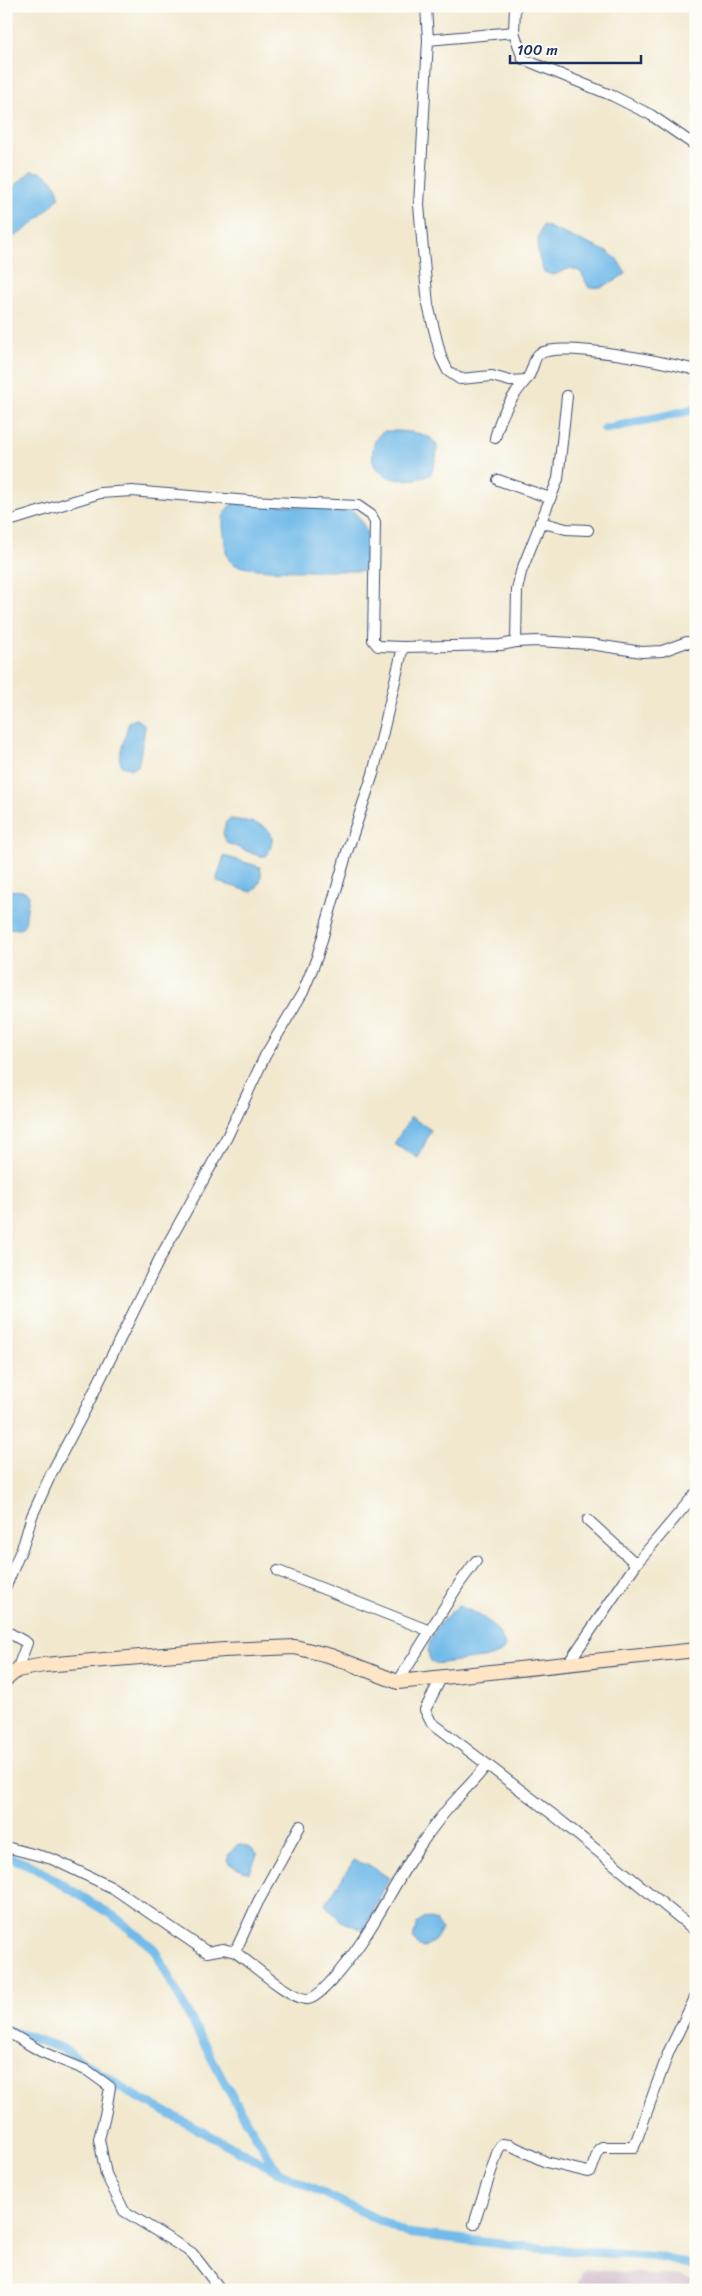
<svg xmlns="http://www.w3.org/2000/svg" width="702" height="2296" font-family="Sriracha,sans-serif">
<rect width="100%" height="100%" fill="#fdfcf7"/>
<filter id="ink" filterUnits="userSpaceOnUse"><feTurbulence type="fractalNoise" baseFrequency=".02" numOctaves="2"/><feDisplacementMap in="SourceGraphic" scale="10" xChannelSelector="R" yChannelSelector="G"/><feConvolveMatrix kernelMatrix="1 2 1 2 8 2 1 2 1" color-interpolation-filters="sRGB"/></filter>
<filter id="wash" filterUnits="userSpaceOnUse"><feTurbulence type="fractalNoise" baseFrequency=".0096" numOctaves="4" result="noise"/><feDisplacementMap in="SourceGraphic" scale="20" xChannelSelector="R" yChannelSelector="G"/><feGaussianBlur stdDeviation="1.12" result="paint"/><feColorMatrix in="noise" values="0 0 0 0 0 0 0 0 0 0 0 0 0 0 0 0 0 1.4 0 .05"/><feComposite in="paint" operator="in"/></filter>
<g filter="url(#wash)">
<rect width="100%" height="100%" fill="#f1e8ce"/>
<path fill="#d1bdcb" d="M 584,2269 L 681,2276 L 696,2281 L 696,2290 L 575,2290 Z"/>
<path fill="#71bae9" stroke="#4674a4" d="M 31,171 C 46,171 59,183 59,198 C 43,214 28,232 6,240 L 6,194 Z
M 543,225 L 608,252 L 617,259 L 626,274 L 602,287 L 589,288 L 581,272 L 571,268 L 553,275 L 544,272 C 537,256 535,241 543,225 Z
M 385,431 C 398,431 433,430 437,447 C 438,454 433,467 431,474 C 410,485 367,482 373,450 C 374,441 377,435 385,431 Z
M 233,503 L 352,509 C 371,530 371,544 363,571 C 341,570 244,574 232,563 C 225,558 225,542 224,534 C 222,520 222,512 233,503 Z
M 136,719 L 144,724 L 145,729 L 138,766 L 131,769 L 122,766 L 119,758 L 129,722 Z
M 230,819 C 243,821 274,822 272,841 C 271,847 270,851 266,856 L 259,856 L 227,843 L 223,834 L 226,822 Z
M 224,856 L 260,867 C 263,876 260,886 252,892 L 218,882 L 217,878 Z
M 6,890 L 25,891 L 29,895 L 25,923 L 21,929 L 6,928 Z
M 411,1117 L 431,1130 L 418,1158 L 394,1144 Z
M 459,1606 C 478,1613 499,1624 505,1646 L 501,1653 L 490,1657 L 434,1664 C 416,1649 444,1615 459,1606 Z
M 238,1844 L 251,1848 L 257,1855 L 250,1872 C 244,1873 231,1866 227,1861 L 229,1854 Z
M 354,1860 L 374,1868 L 389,1878 L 364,1930 L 341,1921 L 325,1905 Z
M 424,1917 L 436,1921 L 442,1929 L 435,1940 L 424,1948 L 419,1947 L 413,1937 L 417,1923 Z"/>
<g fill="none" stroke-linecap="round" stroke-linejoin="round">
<path stroke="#71bae9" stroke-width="9" d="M 605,429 L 696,409
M 6,1856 L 34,1867 L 115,1917 L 154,1949 L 229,2091 L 277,2171 L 406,2233 L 535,2248 L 659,2257 L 696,2266
M 8,2030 L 62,2048 L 130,2093 L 277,2171"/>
</g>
</g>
<g filter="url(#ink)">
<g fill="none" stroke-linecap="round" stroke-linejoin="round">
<defs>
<path id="street" d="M 426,6 L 428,40 L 514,32
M 515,6 L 514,32 L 523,59 L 613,96 L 651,115 L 696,146
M 428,40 L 419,205 L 423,250 L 428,305 L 441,357 L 448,371 L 460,379 L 492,376 L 510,381 L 526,380 C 533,373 533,358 539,354 C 562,340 668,363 696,370
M 495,438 C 501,414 510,399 526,380
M 498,480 L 550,498
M 6,522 L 100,493 L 132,491 L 249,501 L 358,506 L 371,515 L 375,522 L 373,640 L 378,646 L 403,647
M 540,522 L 566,529 L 588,530
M 516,642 L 517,590 L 521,572 L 558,479 L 567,396
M 588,1520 L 636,1564
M 278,1571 L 430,1631
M 6,1586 L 24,1543 L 32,1516 L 51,1474 L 85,1410 L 159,1260 L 227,1137 L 265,1056 L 303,992 L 317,957 L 347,852 L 373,774 L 403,647 L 501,645 L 516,642 L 537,641 L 590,644 L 642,652 L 662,651 L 687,642 L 696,644
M 6,1631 L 27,1643 L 17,1670
M 567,1665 L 636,1564 L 696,1493
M 441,1678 L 425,1710 L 431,1722 L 556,1817 L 696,1931
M 398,1682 L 459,1584 L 476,1561
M 6,1847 L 52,1859 L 113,1888 L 207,1952 L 223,1949 L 235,1952 L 258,1902 L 300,1826
M 235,1952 C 251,1963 291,2000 308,1999 C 319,1998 339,1972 346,1963 C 375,1927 393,1885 419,1847 C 431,1829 446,1810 461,1794 C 470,1784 479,1776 486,1765
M 6,2031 L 42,2052 L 88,2071 L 110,2087 L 106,2111 L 99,2139 L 106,2174 L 124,2211 L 192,2253 L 221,2290
M 474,2224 L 498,2150 L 502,2144 L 510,2145 L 546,2162 L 588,2172 L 591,2171 L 599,2149 L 602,2147 L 634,2147 L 669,2051 L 696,1996"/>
<path id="secondary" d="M 6,1679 L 17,1670 L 44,1665 L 224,1650 L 295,1647 L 331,1656 L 398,1682 L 696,1650"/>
</defs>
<use href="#street" stroke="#3b4b6f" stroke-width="12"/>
<use href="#secondary" stroke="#3b4b6f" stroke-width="16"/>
<use href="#street" stroke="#fff" stroke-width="10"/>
<use href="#secondary" stroke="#fde5c5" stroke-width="14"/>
</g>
</g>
<rect width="702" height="2296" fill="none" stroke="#fdfcf7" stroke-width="25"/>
<path d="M510 55v8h131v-8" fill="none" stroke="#1b2f5e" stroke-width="2.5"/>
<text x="517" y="55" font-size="15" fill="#1b2f5e" stroke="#fdfcf7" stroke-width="4" paint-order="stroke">100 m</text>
</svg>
